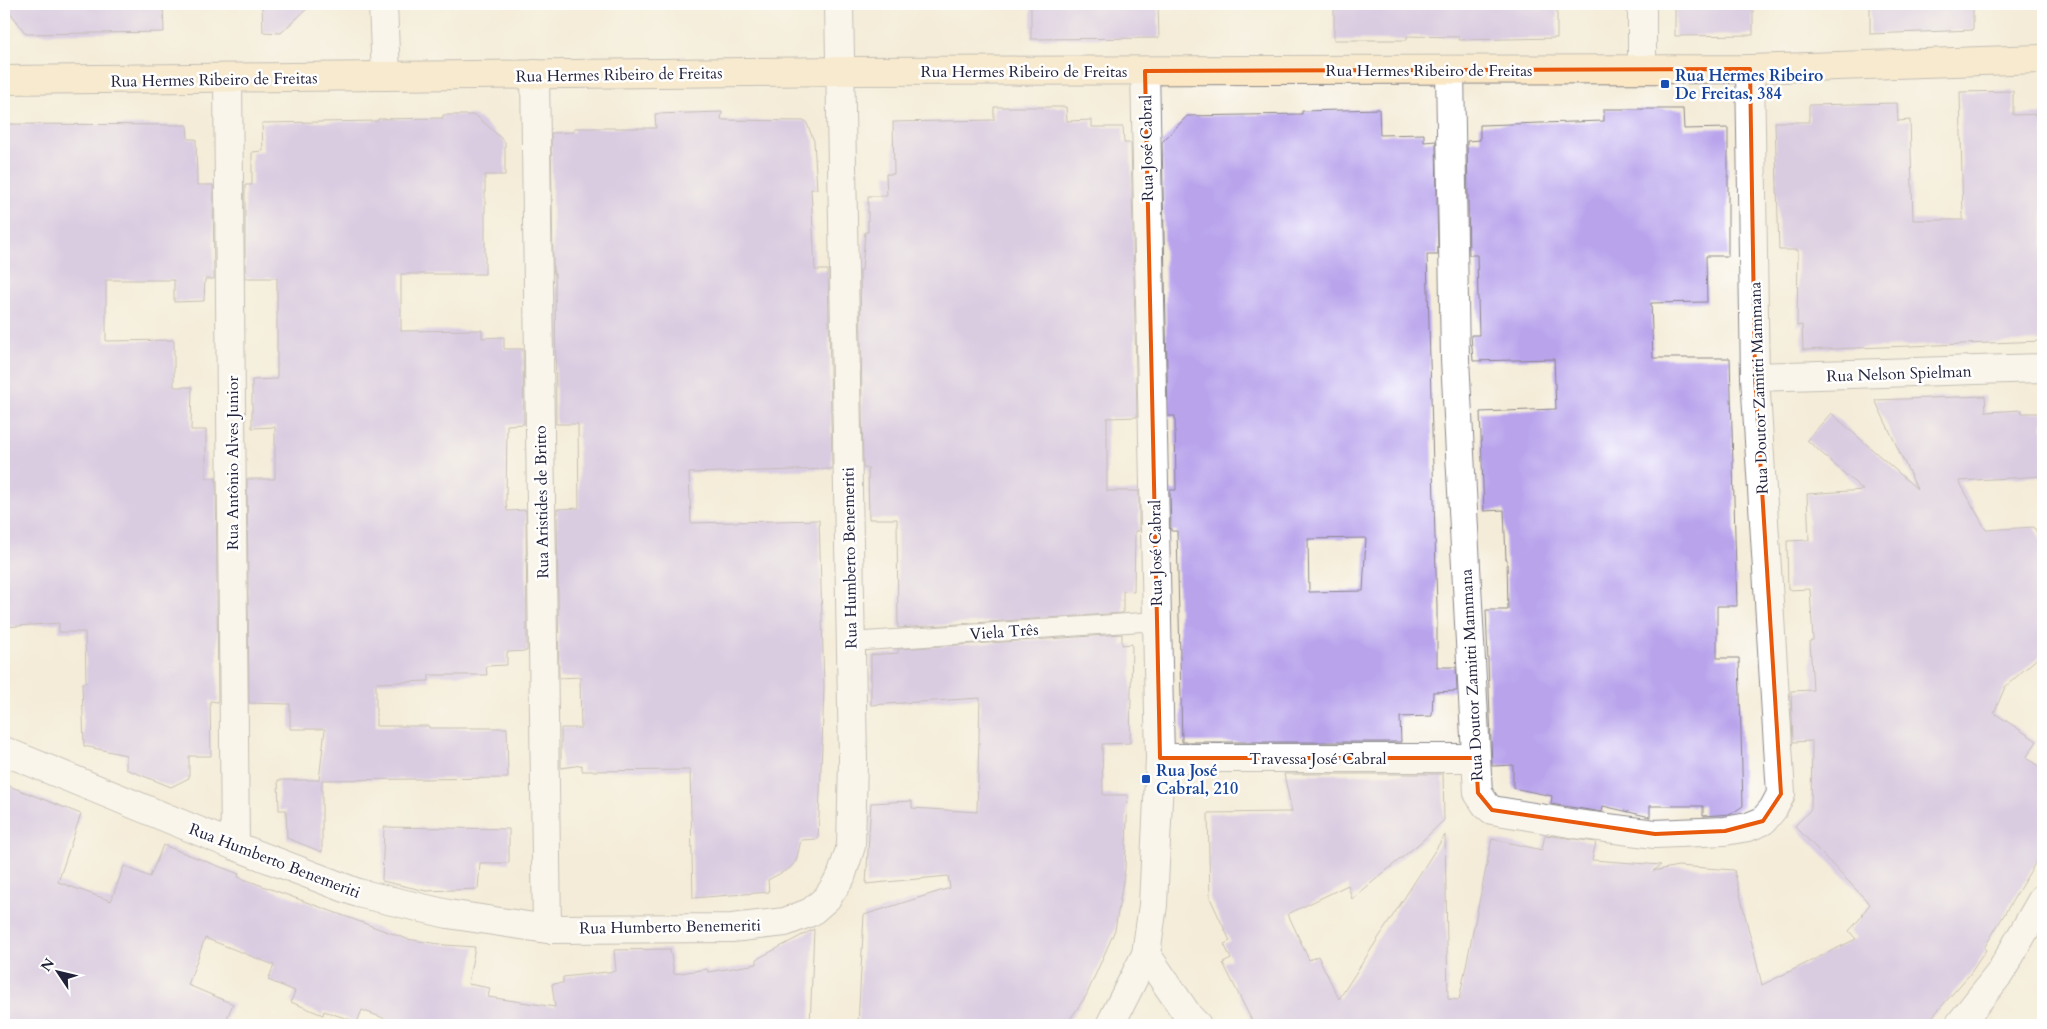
<svg xmlns="http://www.w3.org/2000/svg" width="2047" height="1029" font-family="Cardo,serif">
<rect width="100%" height="100%" fill="#fff"/>
<filter id="ink" filterUnits="userSpaceOnUse"><feTurbulence type="fractalNoise" baseFrequency=".02" numOctaves="2"/><feDisplacementMap in="SourceGraphic" scale="10" xChannelSelector="R" yChannelSelector="G"/><feConvolveMatrix kernelMatrix="1 2 1 2 8 2 1 2 1" color-interpolation-filters="sRGB"/></filter>
<filter id="wash" filterUnits="userSpaceOnUse"><feTurbulence type="fractalNoise" baseFrequency=".0096" numOctaves="4" result="noise"/><feDisplacementMap in="SourceGraphic" scale="20" xChannelSelector="R" yChannelSelector="G"/><feGaussianBlur stdDeviation="1.12" result="paint"/><feColorMatrix in="noise" values="0 0 0 0 0 0 0 0 0 0 0 0 0 0 0 0 0 1.4 0 .05"/><feComposite in="paint" operator="in"/></filter>
<g filter="url(#wash)">
<rect width="100%" height="100%" fill="#f4ecd8"/>
<g id="blocks">
<path fill="#b9a4ec" fill-rule="evenodd" d="M 4,4 L 163,4 L 164,32 L 26,34 Z
M 262,4 L 312,4 L 281,33 L 263,32 Z
M 1031,4 L 1158,4 L 1159,38 L 1031,39 Z
M 1334,4 L 1557,4 L 1557,38 L 1459,40 L 1459,37 L 1407,36 L 1407,40 L 1334,40 Z
M 1675,4 L 1753,4 L 1753,35 L 1675,36 Z
M 1870,4 L 1966,4 L 1966,5 L 1973,5 L 1973,30 L 1870,34 Z
M 2013,91 L 2013,115 L 2043,114 L 2043,341 L 1803,350 L 1802,325 L 1797,326 L 1798,250 L 1779,250 L 1775,122 L 1809,122 L 1809,105 L 1897,103 L 1898,121 L 1910,120 L 1913,220 L 1963,220 L 1960,92 Z
M 994,107 L 1066,107 L 1067,121 L 1092,120 L 1092,127 L 1123,127 L 1124,143 L 1131,143 L 1137,417 L 1107,418 L 1107,491 L 1139,491 L 1139,531 L 1135,531 L 1134,592 L 1123,591 L 1123,613 L 898,628 L 897,519 L 869,519 L 868,468 L 863,468 L 860,270 L 862,270 L 865,232 L 868,232 L 868,196 L 887,196 L 886,174 L 894,174 L 893,122 L 994,120 Z
M 1379,109 L 1380,135 L 1424,134 L 1424,142 L 1436,141 L 1438,255 L 1427,255 L 1437,607 L 1437,667 L 1456,667 L 1457,691 L 1433,692 L 1432,716 L 1400,717 L 1401,742 L 1182,742 L 1177,531 L 1171,531 L 1170,490 L 1176,490 L 1175,416 L 1168,416 L 1162,142 L 1187,116 L 1302,114 L 1302,111 ZM 1366,538 L 1363,591 L 1309,592 L 1308,539 Z
M 1604,109 L 1683,109 L 1684,129 L 1728,128 L 1728,256 L 1706,256 L 1707,302 L 1651,303 L 1653,358 L 1730,358 L 1737,606 L 1717,606 L 1717,658 L 1739,658 L 1743,806 L 1731,814 L 1703,816 L 1703,806 L 1650,806 L 1650,817 L 1603,806 L 1602,812 L 1551,804 L 1552,796 L 1513,788 L 1513,765 L 1492,766 L 1486,610 L 1508,610 L 1507,559 L 1506,559 L 1504,510 L 1484,511 L 1480,412 L 1556,409 L 1554,359 L 1473,361 L 1471,335 L 1479,335 L 1478,299 L 1477,255 L 1469,255 L 1467,141 L 1480,140 L 1480,125 L 1604,121 Z
M 722,112 L 721,120 L 806,121 L 814,141 L 817,189 L 811,189 L 815,270 L 828,270 L 832,469 L 689,473 L 691,523 L 819,520 L 824,686 L 822,745 L 818,839 L 801,840 L 796,861 L 790,868 L 768,880 L 769,892 L 693,898 L 690,770 L 582,771 L 582,765 L 561,768 L 561,728 L 581,728 L 580,677 L 559,678 L 557,509 L 579,508 L 578,424 L 556,424 L 555,274 L 554,274 L 553,264 L 551,133 L 574,132 L 574,128 L 656,128 L 655,114 Z
M 443,115 L 475,115 L 488,126 L 505,142 L 505,175 L 485,175 L 485,274 L 401,274 L 401,331 L 482,330 L 482,338 L 504,337 L 504,349 L 523,349 L 524,424 L 507,425 L 506,502 L 507,511 L 526,510 L 527,651 L 507,652 L 507,665 L 486,666 L 487,675 L 429,675 L 429,681 L 376,683 L 376,726 L 429,726 L 429,728 L 507,728 L 508,778 L 322,780 L 322,852 L 287,838 L 286,810 L 279,810 L 278,780 L 319,780 L 325,729 L 290,729 L 290,704 L 249,703 L 247,479 L 275,479 L 275,427 L 252,428 L 252,380 L 277,379 L 277,278 L 245,278 L 245,185 L 252,185 L 252,152 L 263,151 L 262,123 L 378,121 L 378,119 L 443,118 Z
M 4,124 L 187,125 L 188,139 L 196,139 L 197,185 L 213,185 L 214,279 L 205,279 L 204,301 L 174,302 L 174,280 L 106,280 L 106,341 L 174,340 L 174,387 L 192,387 L 191,430 L 206,430 L 206,478 L 216,478 L 218,702 L 210,701 L 211,756 L 189,756 L 189,778 L 171,787 L 126,769 L 126,755 L 84,746 L 82,683 L 86,683 L 85,632 L 59,632 L 59,623 L 4,627 Z
M 1985,396 L 1986,412 L 2022,410 L 2022,413 L 2043,413 L 2043,476 L 1959,481 L 1986,530 L 2034,527 L 2043,544 L 2043,653 L 2005,687 L 1994,713 L 2037,741 L 2026,758 L 2043,769 L 2043,850 L 1984,948 L 1986,950 L 1970,974 L 1925,1025 L 1254,1025 L 1223,963 L 1231,959 L 1224,944 L 1230,941 L 1210,898 L 1208,813 L 1292,812 L 1284,774 L 1443,774 L 1444,820 L 1422,841 L 1352,899 L 1348,885 L 1288,914 L 1309,960 L 1318,956 L 1339,999 L 1445,835 L 1448,999 L 1459,1000 L 1492,839 L 1542,850 L 1545,835 L 1596,842 L 1592,860 L 1661,865 L 1653,871 L 1678,866 L 1734,870 L 1762,985 L 1856,939 L 1849,931 L 1863,915 L 1862,914 L 1870,904 L 1795,826 L 1811,809 L 1812,741 L 1793,742 L 1791,691 L 1813,690 L 1810,641 L 1813,640 L 1810,589 L 1788,590 L 1787,541 L 1809,540 L 1807,494 L 1863,490 L 1807,440 L 1831,413 L 1917,489 L 1875,400 Z
M 1122,634 L 1122,645 L 1132,644 L 1130,743 L 1102,744 L 1103,795 L 1128,795 L 1125,869 L 1115,930 L 1086,996 L 1066,1025 L 858,1025 L 864,915 L 950,888 L 948,876 L 866,884 L 871,803 L 912,801 L 912,808 L 977,812 L 980,698 L 871,705 L 871,655 L 898,653 L 898,649 Z
M 4,784 L 81,814 L 58,882 L 111,901 L 124,866 L 150,877 L 163,845 L 239,874 L 238,877 L 407,939 L 445,945 L 475,947 L 468,984 L 490,988 L 488,997 L 555,1007 L 552,984 L 563,983 L 563,977 L 616,971 L 614,950 L 670,949 L 674,974 L 707,969 L 708,972 L 757,964 L 757,959 L 814,929 L 810,1025 L 402,1025 L 362,1010 L 357,1022 L 324,1011 L 323,1015 L 291,1002 L 295,991 L 268,980 L 274,965 L 205,938 L 188,985 L 233,1004 L 224,1025 L 4,1025 Z
M 384,827 L 509,829 L 509,863 L 480,863 L 478,889 L 426,891 L 382,881 Z"/>
</g>
</g>
<g filter="url(#ink)">
<use href="#blocks" fill-opacity="0" stroke="#8b878a" stroke-width="1"/>
<g fill="none" stroke-linecap="round" stroke-linejoin="round">
<defs>
<path id="lane" d="M 851,642 L 1157,621"/>
<path id="street" d="M 383,4 L 386,76
M 1642,69 L 1642,4
M 1450,71 L 1455,359 L 1478,793 L 1486,805 L 1492,810 L 1576,824 L 1655,834 L 1725,831 L 1748,827 L 1763,821 L 1773,809 L 1781,794 L 1755,377 L 1750,69
M 535,74 L 547,929
M 228,79 L 235,846
M 1755,377 L 2043,368
M 4,751 L 235,846 L 358,893 L 448,914 L 547,929 L 732,928 L 785,922 L 811,912 L 827,898 L 841,877 L 851,846 L 853,759 L 839,4
M 1160,758 L 1476,758
M 1146,954 L 1189,1017 L 1197,1025
M 1110,1025 L 1146,954 L 1153,905 L 1160,758 L 1145,71
M 1959,1025 L 2000,973 L 2043,898"/>
<path id="secondary" d="M 4,80 L 841,71 L 1750,69 L 2043,59"/>
</defs>
<use href="#lane" stroke="#8b878a" stroke-width="20"/>
<use href="#street" stroke="#8b878a" stroke-width="30"/>
<use href="#secondary" stroke="#8b878a" stroke-width="30"/>
<use href="#lane" stroke="#fff" stroke-width="18"/>
<use href="#street" stroke="#fff" stroke-width="28"/>
<use href="#secondary" stroke="#fbe7c3" stroke-width="28"/>
</g>
</g>
<path d="M0 0H2047V1029H0ZM 1750,69 L 1755,377 L 1781,794 L 1763,821 L 1725,831 L 1655,834 L 1492,810 L 1478,793 L 1476,758 L 1160,758 L 1145,71 Z" fill="#f4ecd8" fill-opacity=".55" fill-rule="evenodd"/>
<path fill="none" stroke="#e8590c" stroke-width="4" stroke-linejoin="round" d="M 1750,69 L 1755,377 L 1781,794 L 1763,821 L 1725,831 L 1655,834 L 1492,810 L 1478,793 L 1476,758 L 1160,758 L 1145,71 Z"/>
<g fill="#1a4fb4" stroke="#fff" stroke-width="2">
<rect x="1660" y="79" width="10" height="10" rx="2.5"/>
<rect x="1141" y="774" width="10" height="10" rx="2.5"/>
</g>
<g text-anchor="middle" stroke-width="5" stroke-linejoin="round" paint-order="stroke">
<g font-size="16" fill="#22223b" stroke="#fff">
<text x="1429" y="76">Rua Hermes Ribeiro de Freitas</text>
<text x="1024" y="77">Rua Hermes Ribeiro de Freitas</text>
<text transform="translate(619 74) rotate(-1)" y="6">Rua Hermes Ribeiro de Freitas</text>
<text transform="translate(214 79) rotate(-1)" y="6">Rua Hermes Ribeiro de Freitas</text>
<text transform="translate(1146 148) rotate(-91)" y="6">Rua José Cabral</text>
<text transform="translate(1899 373) rotate(-2)" y="6">Rua Nelson Spielman</text>
<text transform="translate(1758 388) rotate(-92)" y="6">Rua Doutor Zamitti Mammana</text>
<text transform="translate(232 463) rotate(-90)" y="6">Rua Antônio Alves Junior</text>
<text transform="translate(541 502) rotate(-91)" y="6">Rua Aristides de Britto</text>
<text transform="translate(1155 553) rotate(-91)" y="6">Rua José Cabral</text>
<text transform="translate(849 558) rotate(-91)" y="6">Rua Humberto Benemeriti</text>
<text transform="translate(1004 631) rotate(-4)" y="6">Viela Três</text>
<text transform="translate(1471 675) rotate(-93)" y="6">Rua Doutor Zamitti Mammana</text>
<text x="1318" y="764">Travessa José Cabral</text>
<text transform="translate(275 860) rotate(21)" y="6">Rua Humberto Benemeriti</text>
<text transform="translate(670 926) rotate(-1)" y="6">Rua Humberto Benemeriti</text>
</g>
<g font-size="16" font-weight="bold" fill="#164399" stroke="#fff" text-anchor="start">
<text x="1675" y="81">Rua Hermes Ribeiro<tspan x="1675" dy="18">De Freitas, 384</tspan></text>
<text x="1156" y="776">Rua José<tspan x="1156" dy="18">Cabral, 210</tspan></text>
</g>
</g>
<rect width="2047" height="1029" fill="none" stroke="#fff" stroke-width="20"/>
<g transform="translate(58 972) rotate(305)" stroke="#ffffff" stroke-width="4" paint-order="stroke">
<path d="M0-4L9 19L0 12L-9 19Z" fill="#22223b"/>
<text y="-8" font-size="14" font-weight="bold" text-anchor="middle" fill="#22223b">N</text>
</g>
</svg>
